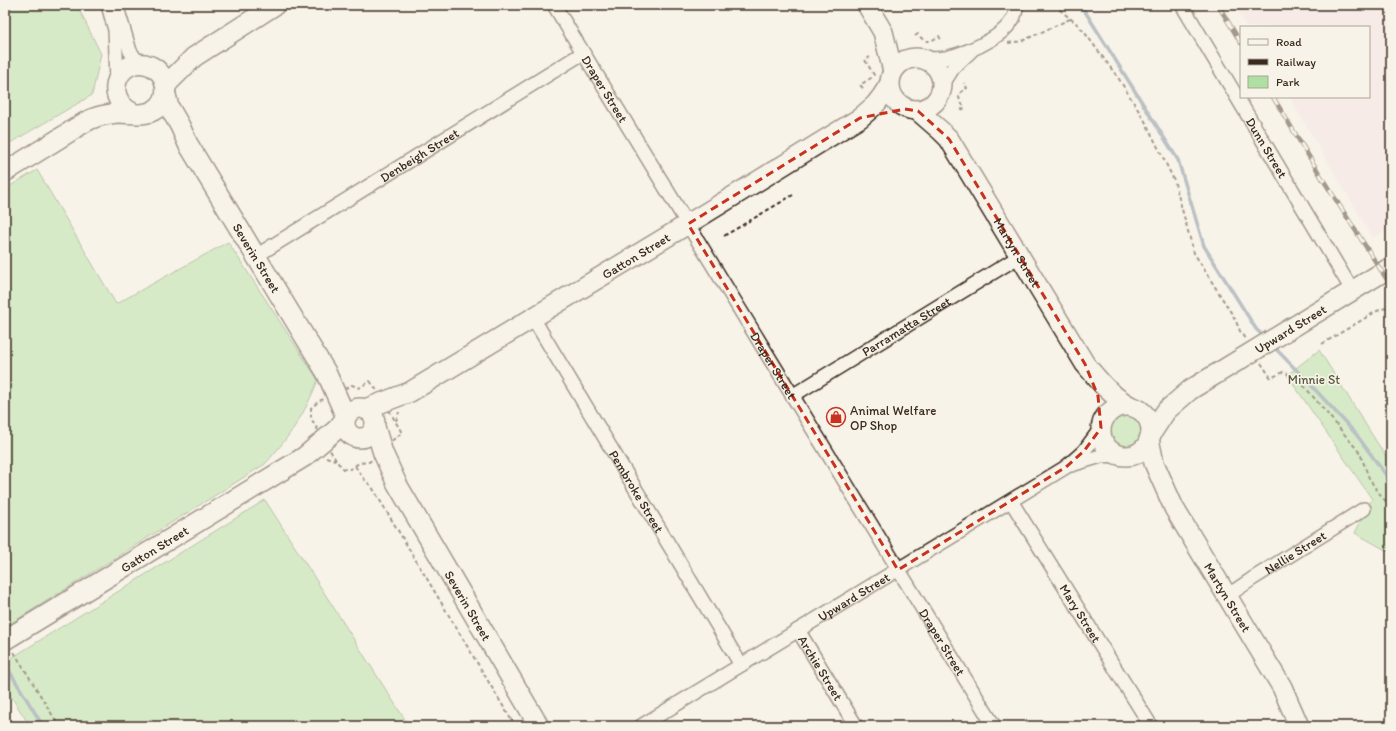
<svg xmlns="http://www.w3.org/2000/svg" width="1396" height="731" font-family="Itim,sans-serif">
<rect width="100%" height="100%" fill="#f7f3e8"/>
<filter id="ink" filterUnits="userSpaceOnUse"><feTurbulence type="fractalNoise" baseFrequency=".025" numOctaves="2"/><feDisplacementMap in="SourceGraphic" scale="8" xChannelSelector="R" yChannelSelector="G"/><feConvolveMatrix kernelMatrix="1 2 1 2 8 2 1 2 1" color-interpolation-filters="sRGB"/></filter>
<g filter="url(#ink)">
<path fill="#f4e3e5" d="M 1234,5 L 1391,5 L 1391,228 L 1373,238 L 1289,97 L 1369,97 L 1369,27 L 1247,27 Z"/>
<path fill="#aee0a1" stroke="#748560" d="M 5,5 L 77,5 L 101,54 L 92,95 L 5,146 Z
M 37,170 L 116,304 L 228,242 L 318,380 C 304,415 291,435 265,464 L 5,627 L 5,189 Z
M 1319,350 L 1391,465 L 1391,553 L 1355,533 L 1372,499 L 1287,375 Z
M1107 430a19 19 0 1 1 38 0a19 19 0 1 1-38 0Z
M 265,500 L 409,726 L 30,726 L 5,687 L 5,662 Z"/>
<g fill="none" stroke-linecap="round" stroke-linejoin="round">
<path stroke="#70849a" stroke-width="3.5" d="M 1081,5 L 1178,160 L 1204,246 L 1256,329 L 1264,337
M 1273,346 L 1310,384 L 1356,434 L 1391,482
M 5,664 L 43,726"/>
<defs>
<g id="street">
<path d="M 108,5 L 115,30 L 117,79"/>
<path id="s1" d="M 554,5 L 994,726"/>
<path id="s2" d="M 1182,5 L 1352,290"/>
<path d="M 119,14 L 130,51 L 139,64"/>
<path d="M 923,59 C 930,59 938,59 945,58 C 968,53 1018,33 1016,5"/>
<path d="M 943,84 L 953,68 L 971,51"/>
<path id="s3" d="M 256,256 L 583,53"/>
<path id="s4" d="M 533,318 L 741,665"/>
<path id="s5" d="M 792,396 L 1020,256"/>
<path d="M 1071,465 L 1101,456 L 1120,455"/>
<path id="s6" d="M 1011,501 L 1151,726"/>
<path id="s7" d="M 1227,596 L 1252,579 L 1364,509"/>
<path id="s8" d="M 798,630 L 856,726"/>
<path id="s9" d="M 641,726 L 1066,467 L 1084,451 L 1101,428"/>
</g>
<g id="secondary">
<path d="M 867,5 L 883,32 L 893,71"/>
<circle cx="916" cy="84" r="26"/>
<path d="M 166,86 L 170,81 L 194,57 L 275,5"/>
<path id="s10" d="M 166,95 L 169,107 L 180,126 L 188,144 L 326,372 L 346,417"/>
<path id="s11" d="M 918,111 L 941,131 L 949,139 L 1085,364 C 1100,382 1110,395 1130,406"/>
<path d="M 5,172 C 26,159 47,146 68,133 C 76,128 85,121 94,118 C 101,115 110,114 118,113 C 131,113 145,117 156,109 C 171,98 168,74 151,66 C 121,53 99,96 133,113"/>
<circle cx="1126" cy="431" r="25"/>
<circle cx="360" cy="423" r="15"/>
<path id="s12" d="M 365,409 L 410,392 L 688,224 L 860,118 L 875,105 L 882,96 L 889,85"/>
<path id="s13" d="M 375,427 L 383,453 L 397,484 L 539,726"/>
<path id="s14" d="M 1151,434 L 1166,411 L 1190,390 L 1391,267"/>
<path id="s15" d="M 1149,439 L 1154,463 L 1174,508 L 1282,687 L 1299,726"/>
<path id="s16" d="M 5,640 L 304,457 L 337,429 L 345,419"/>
</g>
</defs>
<use href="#street" stroke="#3b2a1e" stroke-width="16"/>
<use href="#secondary" stroke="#3b2a1e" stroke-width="22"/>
<path stroke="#3b2a1e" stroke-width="2" stroke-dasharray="4 3" stroke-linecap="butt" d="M 1054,5 L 1077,24 L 1085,33 L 1119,79 L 1145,121 L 1174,180 L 1194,253 L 1235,319 L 1240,331 L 1245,339
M 915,36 L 918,34 C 925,44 930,42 939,36 L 941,40
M 1008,43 L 1022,41 L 1070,19
M 863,88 L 860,85 L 871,78 L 874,75 L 865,60 L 870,57
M 961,110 L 965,108 L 960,101 L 959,97 L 961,92 L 967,88 L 964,83
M 724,236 L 793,195
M 1322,344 L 1377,311 L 1391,306
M 1261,363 L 1271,378 L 1283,372 L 1291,375 L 1300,381 L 1360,453 L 1369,478 L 1376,489 L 1391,508
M 370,381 L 381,396 L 402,433 L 390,442 L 391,447 L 369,462 L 359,463 L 350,469 L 344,469 L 337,462 L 312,420 L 311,416 L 311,408 L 319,401 L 336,394 L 352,385 L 359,388 Z
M 396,421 L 399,412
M 326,457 L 335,460
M 355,466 L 364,479 L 372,487 L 515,726
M 14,652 L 59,726"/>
<use href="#street" stroke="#f7f3e8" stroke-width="13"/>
<use href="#secondary" stroke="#f7f3e8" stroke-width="19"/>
<defs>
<path id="rail" d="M 1218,5 L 1241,43
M 1273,97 L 1322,178 L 1391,286"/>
</defs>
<use href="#rail" stroke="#3b2a1e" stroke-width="4.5"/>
<use href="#rail" stroke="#f7f3e8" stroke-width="3" stroke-dasharray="9" stroke-linecap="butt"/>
</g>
</g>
<path d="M0 0H1396V731H0ZM 905,109 L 918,111 L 949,139 L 1085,364 L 1098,396 L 1101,428 L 1084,451 L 1066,467 L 898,570 L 688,224 L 860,118 Z" fill="#f7f3e8" fill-opacity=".55" fill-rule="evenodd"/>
<path fill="none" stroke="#c8321e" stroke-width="3" stroke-dasharray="8 5" stroke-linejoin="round" d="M 905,109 L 918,111 L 949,139 L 1085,364 L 1098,396 L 1101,428 L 1084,451 L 1066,467 L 898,570 L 688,224 L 860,118 Z"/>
<defs>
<symbol id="shop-ring" viewBox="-11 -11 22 22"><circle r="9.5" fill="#f7f3e8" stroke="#c8321e" stroke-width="1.5"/><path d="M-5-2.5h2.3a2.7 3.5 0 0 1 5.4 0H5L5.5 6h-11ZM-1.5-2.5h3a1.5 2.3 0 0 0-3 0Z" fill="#c8321e"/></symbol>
</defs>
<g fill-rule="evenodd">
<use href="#shop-ring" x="825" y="406" width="22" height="22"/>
</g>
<g text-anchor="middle" stroke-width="3.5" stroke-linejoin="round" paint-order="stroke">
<g font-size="13" fill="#3b2a1e" stroke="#f7f3e8">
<text dy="5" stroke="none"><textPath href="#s1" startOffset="98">Draper Street</textPath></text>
<text dy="5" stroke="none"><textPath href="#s2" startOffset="166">Dunn Street</textPath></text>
<text dy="5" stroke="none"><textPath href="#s3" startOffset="192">Denbeigh Street</textPath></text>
<text dy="5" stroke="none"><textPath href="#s11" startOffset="174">Martyn Street</textPath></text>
<text dy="5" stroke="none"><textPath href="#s12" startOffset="312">Gatton Street</textPath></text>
<text dy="5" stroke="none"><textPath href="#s10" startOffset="187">Severin Street</textPath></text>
<text dy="5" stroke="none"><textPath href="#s5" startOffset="134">Parramatta Street</textPath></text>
<text dy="5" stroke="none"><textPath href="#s14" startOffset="177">Upward Street</textPath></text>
<text dy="5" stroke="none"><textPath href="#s1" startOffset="422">Draper Street</textPath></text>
<text dy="5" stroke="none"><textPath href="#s4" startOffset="202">Pembroke Street</textPath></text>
<text dy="5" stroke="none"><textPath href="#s16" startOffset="175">Gatton Street</textPath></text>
<text dy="5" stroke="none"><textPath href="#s7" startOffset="81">Nellie Street</textPath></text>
<text dy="5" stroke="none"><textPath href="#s9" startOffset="249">Upward Street</textPath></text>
<text dy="5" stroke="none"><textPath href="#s15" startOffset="178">Martyn Street</textPath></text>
<text dy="5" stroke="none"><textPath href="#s13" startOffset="202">Severin Street</textPath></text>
<text dy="5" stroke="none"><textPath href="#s6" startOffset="132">Mary Street</textPath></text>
<text dy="5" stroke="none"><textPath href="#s1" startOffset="746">Draper Street</textPath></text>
<text dy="5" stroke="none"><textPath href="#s8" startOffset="44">Archie Street</textPath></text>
</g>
<g font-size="13" fill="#58583f" stroke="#f7f3e8">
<text x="1314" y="384">Minnie St</text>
</g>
<g font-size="13" fill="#3b2a1e" stroke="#f7f3e8" text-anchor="start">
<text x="850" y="415">Animal Welfare<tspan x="850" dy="15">OP Shop</tspan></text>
</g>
</g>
<rect width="1396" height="731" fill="none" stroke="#f7f3e8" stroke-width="20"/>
<rect x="10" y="10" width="1376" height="711" fill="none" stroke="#3b2a1e" stroke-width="1.5" filter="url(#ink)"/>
<rect x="1240" y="26" width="130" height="72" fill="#f7f3e8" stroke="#aca397"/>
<rect x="1248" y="39" width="20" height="6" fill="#f7f3e8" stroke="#aca397"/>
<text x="1276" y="46" font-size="12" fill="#3b2a1e">Road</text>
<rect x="1248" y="59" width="20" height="6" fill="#3b2a1e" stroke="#aca397"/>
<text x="1276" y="66" font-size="12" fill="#3b2a1e">Railway</text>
<rect x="1248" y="76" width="20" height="12" fill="#aee0a1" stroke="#aca397"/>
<text x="1276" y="86" font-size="12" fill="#3b2a1e">Park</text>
</svg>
